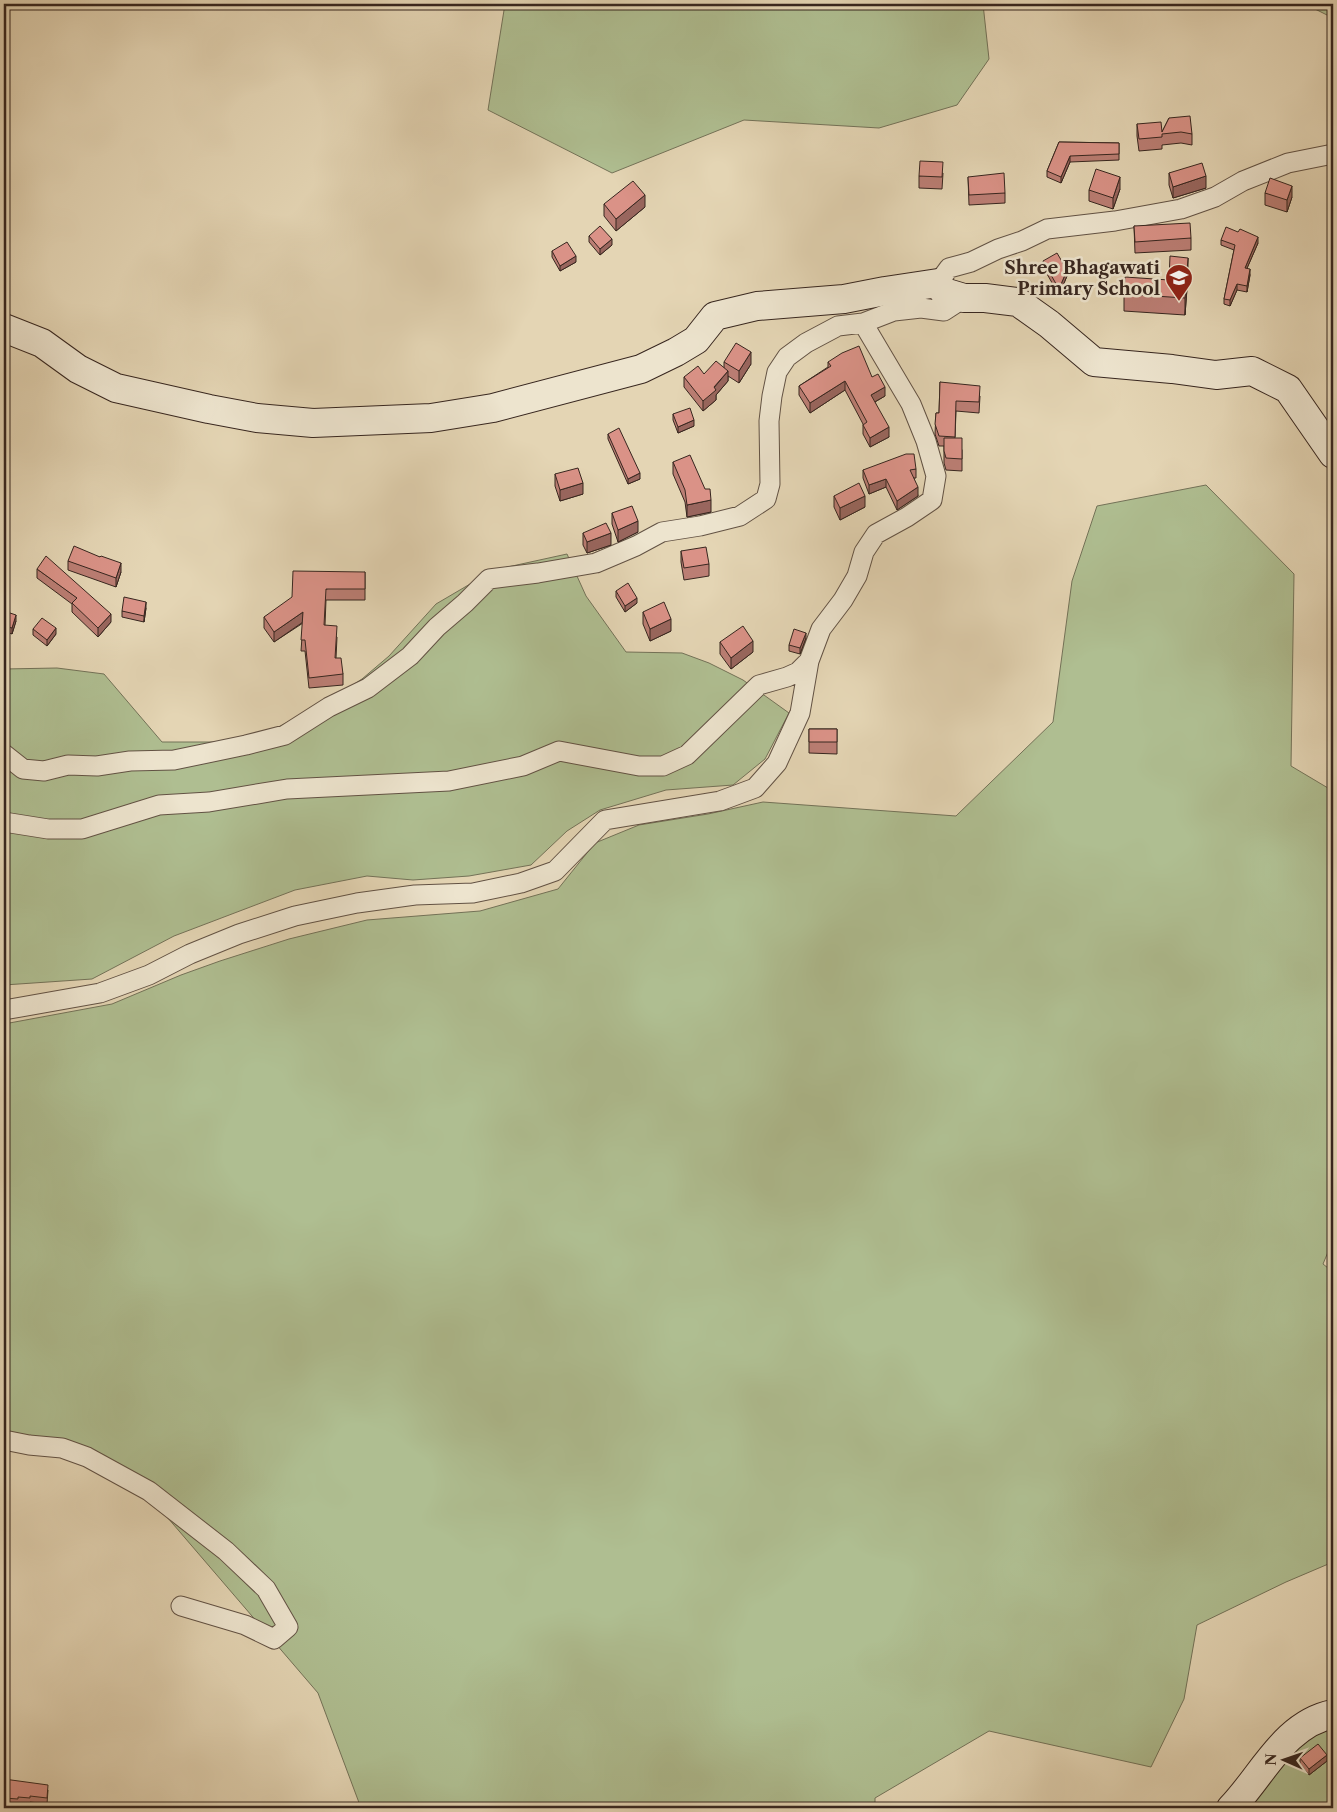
<svg xmlns="http://www.w3.org/2000/svg" width="1337" height="1812" font-family="'Libre Caslon Text',serif">
<rect width="100%" height="100%" fill="#e4d5b4"/>
<filter id="stains"><feTurbulence type="fractalNoise" baseFrequency=".004" numOctaves="4"/><feColorMatrix values="0 0 0 0 .2 0 0 0 0 .09 0 0 0 0 .02 0 0 0 .5 -.17"/></filter>
<radialGradient id="worn" r=".72"><stop offset=".6" stop-color="#630" stop-opacity="0"/><stop offset="1" stop-color="#630" stop-opacity=".3"/></radialGradient>
<path fill="#afbe91" stroke="#737258" d="M 505,4 L 983,4 L 989,59 L 957,105 L 879,128 L 744,120 L 612,173 L 488,110 Z
M 1305,4 L 1333,4 L 1333,18 Z
M 1206,485 L 1294,574 L 1291,766 L 1333,791 L 1333,1240 L 1323,1264 L 1333,1272 L 1333,1562 L 1286,1582 L 1197,1625 L 1184,1699 L 1151,1767 L 989,1731 L 875,1798 L 875,1808 L 361,1808 L 318,1693 L 125,1468 L 4,1434 L 4,1024 L 112,1004 L 181,975 L 220,961 L 289,939 L 367,920 L 480,911 L 558,889 L 595,843 L 639,825 L 708,814 L 763,802 L 956,816 L 1053,722 L 1072,581 L 1097,506 Z
M 567,554 L 586,596 L 626,652 L 682,653 L 709,663 L 743,680 L 789,713 L 765,759 L 733,785 L 666,790 L 600,810 L 567,831 L 531,865 L 469,876 L 413,880 L 367,876 L 295,890 L 174,936 L 92,979 L 4,985 L 4,669 L 57,668 L 104,674 L 162,742 L 249,742 L 327,702 L 362,679 L 389,656 L 436,604 L 494,570 Z
M 1333,1723 L 1333,1808 L 1242,1808 L 1305,1739 Z"/>
<g fill="none" stroke-linecap="round" stroke-linejoin="round">
<defs>
<path id="street" d="M 938,283 L 949,268 L 971,262 L 998,249 L 1022,241 L 1047,229 L 1115,221 L 1181,209 L 1215,197 L 1243,181 L 1288,163 L 1333,154
M 4,754 L 23,769 L 44,771 L 68,765 L 97,766 L 130,761 L 174,760 L 246,745 L 285,735 L 329,707 L 368,688 L 410,656 L 437,627 L 465,603 L 489,579 L 538,573 L 596,563 L 636,546 L 662,532 L 700,526 L 740,516 L 766,499 L 770,484 L 769,421 L 772,396 L 777,372 L 787,357 L 806,343 L 838,326 L 863,323 L 894,311 L 921,308 L 944,311 L 964,298
M 4,822 L 48,829 L 82,829 L 159,805 L 209,802 L 287,789 L 449,781 L 523,766 L 559,751 L 639,766 L 663,766 L 687,755 L 759,685 L 787,677 L 798,672 L 809,661
M 4,1010 L 100,993 L 149,975 L 190,954 L 239,934 L 295,916 L 357,903 L 415,895 L 473,893 L 521,883 L 555,871 L 605,820 L 720,801 L 755,788 L 777,763 L 800,713 L 809,661 L 821,629 L 843,600 L 857,576 L 864,552 L 876,534 L 907,517 L 932,500 L 936,476 L 926,441 L 911,404 L 863,323
M 4,1440 L 29,1445 L 62,1448 L 87,1457 L 149,1491 L 226,1551 L 266,1589 L 288,1627 L 274,1639 L 245,1625 L 181,1606"/>
<path id="secondary" d="M 4,328 L 42,343 L 78,369 L 116,388 L 209,409 L 257,418 L 313,423 L 431,418 L 493,408 L 641,369 L 676,352 L 696,340 L 715,316 L 757,306 L 844,299 L 885,291 L 938,283 L 944,292 L 964,298 L 985,298 L 1018,302 L 1049,324 L 1094,362 L 1172,369 L 1216,375 L 1252,371 L 1288,389 L 1333,454
M 1231,1808 C 1263,1775 1284,1724 1333,1714"/>
</defs>
<use href="#street" stroke="#625244" stroke-width="21"/>
<use href="#secondary" stroke="#37261f" stroke-width="30"/>
<use href="#street" stroke="#ede4ce" stroke-width="19"/>
<use href="#secondary" stroke="#ede4ce" stroke-width="28"/>
</g>
<path fill="#bb7e74" stroke="#37261f" d="M 1169,118 L 1192,134 L 1192,145 L 1181,143 L 1162,145 L 1162,149 L 1139,151 L 1137,136 L 1137,124 L 1162,132 Z
M 1059,142 L 1119,143 L 1119,160 L 1070,162 L 1061,183 L 1047,177 L 1047,171 Z
M 943,173 L 942,189 L 919,188 L 919,176 Z
M 1169,173 L 1206,188 L 1173,198 L 1169,185 Z
M 968,177 L 1005,193 L 1005,203 L 969,205 Z
M 1120,189 L 1113,209 L 1089,201 L 1089,190 Z
M 1265,193 L 1292,197 L 1287,212 L 1265,205 Z
M 604,204 L 645,207 L 616,231 L 604,216 Z
M 1134,226 L 1191,238 L 1191,250 L 1135,253 Z
M 589,236 L 612,245 L 600,255 L 589,242 Z
M 1221,240 L 1258,243 L 1247,268 L 1250,275 L 1247,292 L 1237,290 L 1230,306 L 1224,304 L 1224,299 L 1234,250 L 1221,245 Z
M 552,251 L 576,262 L 560,271 L 552,257 Z
M 1043,261 L 1067,276 L 1059,295 L 1043,267 Z
M 1188,275 L 1185,315 L 1124,311 L 1124,294 Z
M 724,362 L 751,364 L 739,383 L 728,376 L 728,381 L 716,395 L 716,400 L 703,411 L 684,387 L 684,377 L 704,374 L 724,368 Z
M 828,362 L 872,377 L 885,396 L 875,402 L 889,437 L 870,447 L 863,434 L 863,424 L 845,390 L 810,413 L 799,395 L 799,386 L 828,367 Z
M 940,382 L 980,396 L 979,413 L 956,411 L 955,438 L 962,450 L 962,471 L 946,470 L 944,463 L 944,446 L 939,446 L 935,434 L 936,413 L 939,413 Z
M 673,414 L 694,426 L 678,433 L 673,420 Z
M 608,434 L 640,479 L 628,484 L 608,439 Z
M 673,462 L 711,512 L 687,517 L 685,502 L 673,474 Z
M 916,469 L 916,478 L 914,478 L 918,496 L 897,510 L 886,487 L 869,494 L 863,478 L 863,470 Z
M 555,474 L 583,494 L 560,501 L 555,486 Z
M 834,496 L 865,507 L 840,520 L 834,507 Z
M 612,513 L 638,532 L 618,542 L 612,524 Z
M 583,533 L 611,545 L 587,553 L 583,545 Z
M 681,551 L 709,564 L 709,576 L 684,580 L 681,562 Z
M 100,557 L 121,572 L 116,587 L 68,570 L 68,561 Z
M 37,569 L 111,622 L 98,637 L 72,612 L 72,604 L 37,578 Z
M 365,572 L 365,600 L 326,600 L 325,625 L 337,637 L 336,658 L 343,674 L 343,685 L 309,688 L 305,651 L 301,651 L 303,623 L 274,642 L 264,628 L 264,617 Z
M 616,591 L 637,603 L 625,612 L 616,597 Z
M 146,608 L 144,622 L 122,617 L 122,611 Z
M 4,611 L 16,621 L 12,634 L 4,631 Z
M 643,612 L 671,631 L 650,641 L 643,624 Z
M 33,629 L 56,634 L 47,646 L 33,635 Z
M 806,638 L 800,654 L 789,651 L 789,645 Z
M 720,642 L 753,652 L 731,669 L 720,654 Z
M 809,729 L 837,729 L 837,754 L 809,753 Z
M 1300,1758 L 1327,1761 L 1309,1775 L 1300,1764 Z
M 4,1779 L 48,1790 L 47,1804 L 30,1802 L 30,1804 L 18,1803 L 18,1804 L 4,1803 Z"/>
<path fill="#99665e" stroke="#37261f" d="M 1070,156 L 1070,162 L 1061,183 L 1061,177 Z
M 1206,176 L 1206,188 L 1173,198 L 1173,187 Z
M 1120,177 L 1120,189 L 1113,209 L 1113,198 Z
M 1292,186 L 1292,197 L 1287,212 L 1287,200 Z
M 645,195 L 645,207 L 616,231 L 616,219 Z
M 1258,237 L 1258,243 L 1245,273 L 1245,268 Z
M 612,239 L 612,245 L 600,255 L 600,249 Z
M 576,256 L 576,262 L 560,271 L 560,266 Z
M 1188,258 L 1188,275 L 1185,315 L 1185,298 Z
M 1250,269 L 1250,275 L 1247,292 L 1247,286 Z
M 1067,270 L 1067,276 L 1059,295 L 1059,289 Z
M 1237,284 L 1237,290 L 1230,306 L 1230,300 Z
M 751,352 L 751,364 L 739,383 L 739,371 Z
M 728,371 L 728,381 L 716,395 L 716,400 L 703,411 L 703,401 Z
M 845,381 L 845,390 L 810,413 L 810,403 Z
M 885,387 L 885,396 L 871,404 L 871,395 Z
M 694,420 L 694,426 L 678,433 L 678,427 Z
M 889,427 L 889,437 L 870,447 L 870,438 Z
M 640,473 L 640,479 L 628,484 L 628,479 Z
M 886,479 L 886,487 L 869,494 L 869,485 Z
M 583,483 L 583,494 L 560,501 L 560,490 Z
M 918,487 L 918,496 L 897,510 L 897,501 Z
M 865,496 L 865,507 L 840,520 L 840,508 Z
M 711,500 L 711,512 L 687,517 L 687,505 Z
M 638,521 L 638,532 L 618,542 L 618,530 Z
M 611,533 L 611,545 L 587,553 L 587,542 Z
M 121,563 L 121,572 L 116,587 L 116,578 Z
M 637,598 L 637,603 L 625,612 L 625,606 Z
M 146,602 L 146,608 L 144,622 L 144,616 Z
M 303,612 L 303,622 L 274,642 L 274,632 Z
M 111,614 L 111,622 L 98,637 L 98,628 Z
M 16,615 L 16,621 L 12,634 L 12,628 Z
M 671,619 L 671,631 L 650,641 L 650,629 Z
M 56,628 L 56,634 L 47,646 L 47,640 Z
M 806,633 L 806,638 L 800,654 L 800,648 Z
M 753,641 L 753,652 L 731,669 L 731,658 Z
M 1327,1755 L 1327,1761 L 1309,1775 L 1309,1769 Z"/>
<path fill="#da9287" stroke="#37261f" d="M 1190,116 L 1192,134 L 1181,132 L 1162,134 L 1162,137 L 1139,139 L 1137,124 L 1161,122 L 1162,132 L 1169,118 Z
M 1059,142 L 1119,143 L 1119,154 L 1070,156 L 1061,177 L 1047,171 Z
M 920,161 L 943,162 L 942,177 L 919,176 Z
M 1202,163 L 1206,176 L 1173,187 L 1169,173 Z
M 1096,169 L 1120,177 L 1113,198 L 1089,190 Z
M 1004,173 L 1005,193 L 969,195 L 968,177 Z
M 1270,178 L 1292,186 L 1287,200 L 1265,193 Z
M 633,181 L 645,195 L 616,219 L 604,204 Z
M 1190,223 L 1191,238 L 1135,242 L 1134,226 Z
M 600,226 L 612,239 L 600,249 L 589,236 Z
M 1226,227 L 1238,232 L 1240,229 L 1258,237 L 1245,268 L 1250,269 L 1247,286 L 1237,284 L 1230,300 L 1224,299 L 1235,245 L 1221,240 Z
M 567,242 L 576,256 L 560,266 L 552,251 Z
M 1057,253 L 1067,270 L 1059,289 L 1043,261 Z
M 1170,256 L 1188,258 L 1185,298 L 1124,294 L 1125,277 L 1169,280 Z
M 736,343 L 751,352 L 739,371 L 724,362 Z
M 859,346 L 872,377 L 878,374 L 885,387 L 871,395 L 889,427 L 870,438 L 863,425 L 867,422 L 845,381 L 810,403 L 799,386 L 831,366 L 828,362 L 842,353 Z
M 716,361 L 728,371 L 714,387 L 716,390 L 703,401 L 684,377 L 698,366 L 704,374 Z
M 940,382 L 980,386 L 979,402 L 956,401 L 955,437 L 939,436 L 935,424 L 936,413 L 939,413 Z
M 690,408 L 694,420 L 678,427 L 673,414 Z
M 619,428 L 640,473 L 628,479 L 608,434 Z
M 944,438 L 962,438 L 962,459 L 946,458 L 944,451 Z
M 906,454 L 914,454 L 916,469 L 910,470 L 918,487 L 897,501 L 886,479 L 869,485 L 863,470 Z
M 690,455 L 705,489 L 710,489 L 711,500 L 687,505 L 685,490 L 673,462 Z
M 578,468 L 583,483 L 560,490 L 555,474 Z
M 859,483 L 865,496 L 840,508 L 834,496 Z
M 632,506 L 638,521 L 618,530 L 612,513 Z
M 606,523 L 611,533 L 587,542 L 583,533 Z
M 74,546 L 100,557 L 101,556 L 121,563 L 116,578 L 68,561 Z
M 706,547 L 709,564 L 684,568 L 681,551 Z
M 46,556 L 111,614 L 98,628 L 72,603 L 77,598 L 37,569 Z
M 293,571 L 365,572 L 365,589 L 326,589 L 324,625 L 337,626 L 335,658 L 341,658 L 343,674 L 309,678 L 305,640 L 301,640 L 303,612 L 274,632 L 264,617 L 292,597 Z
M 628,583 L 637,598 L 625,606 L 616,591 Z
M 124,597 L 146,602 L 144,616 L 122,611 Z
M 664,602 L 671,619 L 650,629 L 643,612 Z
M 4,611 L 16,615 L 12,628 L 4,626 Z
M 42,618 L 56,628 L 47,640 L 33,629 Z
M 743,626 L 753,641 L 731,658 L 720,642 Z
M 794,629 L 806,633 L 800,648 L 789,645 Z
M 809,729 L 837,729 L 837,742 L 809,742 Z
M 1318,1744 L 1327,1755 L 1309,1769 L 1300,1758 Z
M 4,1779 L 48,1785 L 47,1798 L 30,1796 L 30,1798 L 18,1797 L 18,1799 L 4,1798 Z"/>
<defs>
<symbol id="school-pin" viewBox="-11 -11 22 30"><path d="M0 17L-7.5 6A9.5 9.5 0 1 1 7.5 6Z" fill="#8f2418" stroke="#ede4ce"/><path d="M0-5L7-2L0 1L-7-2ZM-4 1L0 2.5L4 1V4Q0 6-4 4Z" fill="#fff"/></symbol>
</defs>
<g fill-rule="evenodd">
<use href="#school-pin" x="1163" y="262" width="32" height="43"/>
</g>
<g text-anchor="middle" stroke-width="5" stroke-linejoin="round" paint-order="stroke">
<g font-size="18" font-weight="bold" fill="#37261f" stroke="#ede4ce" text-anchor="end">
<text x="1160" y="274">Shree Bhagawati<tspan x="1160" dy="21">Primary School</tspan></text>
</g>
</g>
<rect width="1337" height="1812" fill="none" stroke="#e4d5b4" stroke-width="20"/>
<rect x="5" y="5" width="1327" height="1802" fill="none" stroke="#37261f" stroke-width="2.5"/>
<rect x="10" y="10" width="1317" height="1792" fill="none" stroke="#37261f"/>
<g transform="translate(1284 1760) rotate(272)" stroke="#ede4ce" stroke-width="4" paint-order="stroke">
<path d="M0-4L9 19L0 12L-9 19Z" fill="#37261f"/>
<text y="-8" font-size="14" font-weight="bold" text-anchor="middle" fill="#37261f">N</text>
</g>
<rect width="100%" height="100%" filter="url(#stains)"/>
<rect width="100%" height="100%" fill="url(#worn)"/>
</svg>
